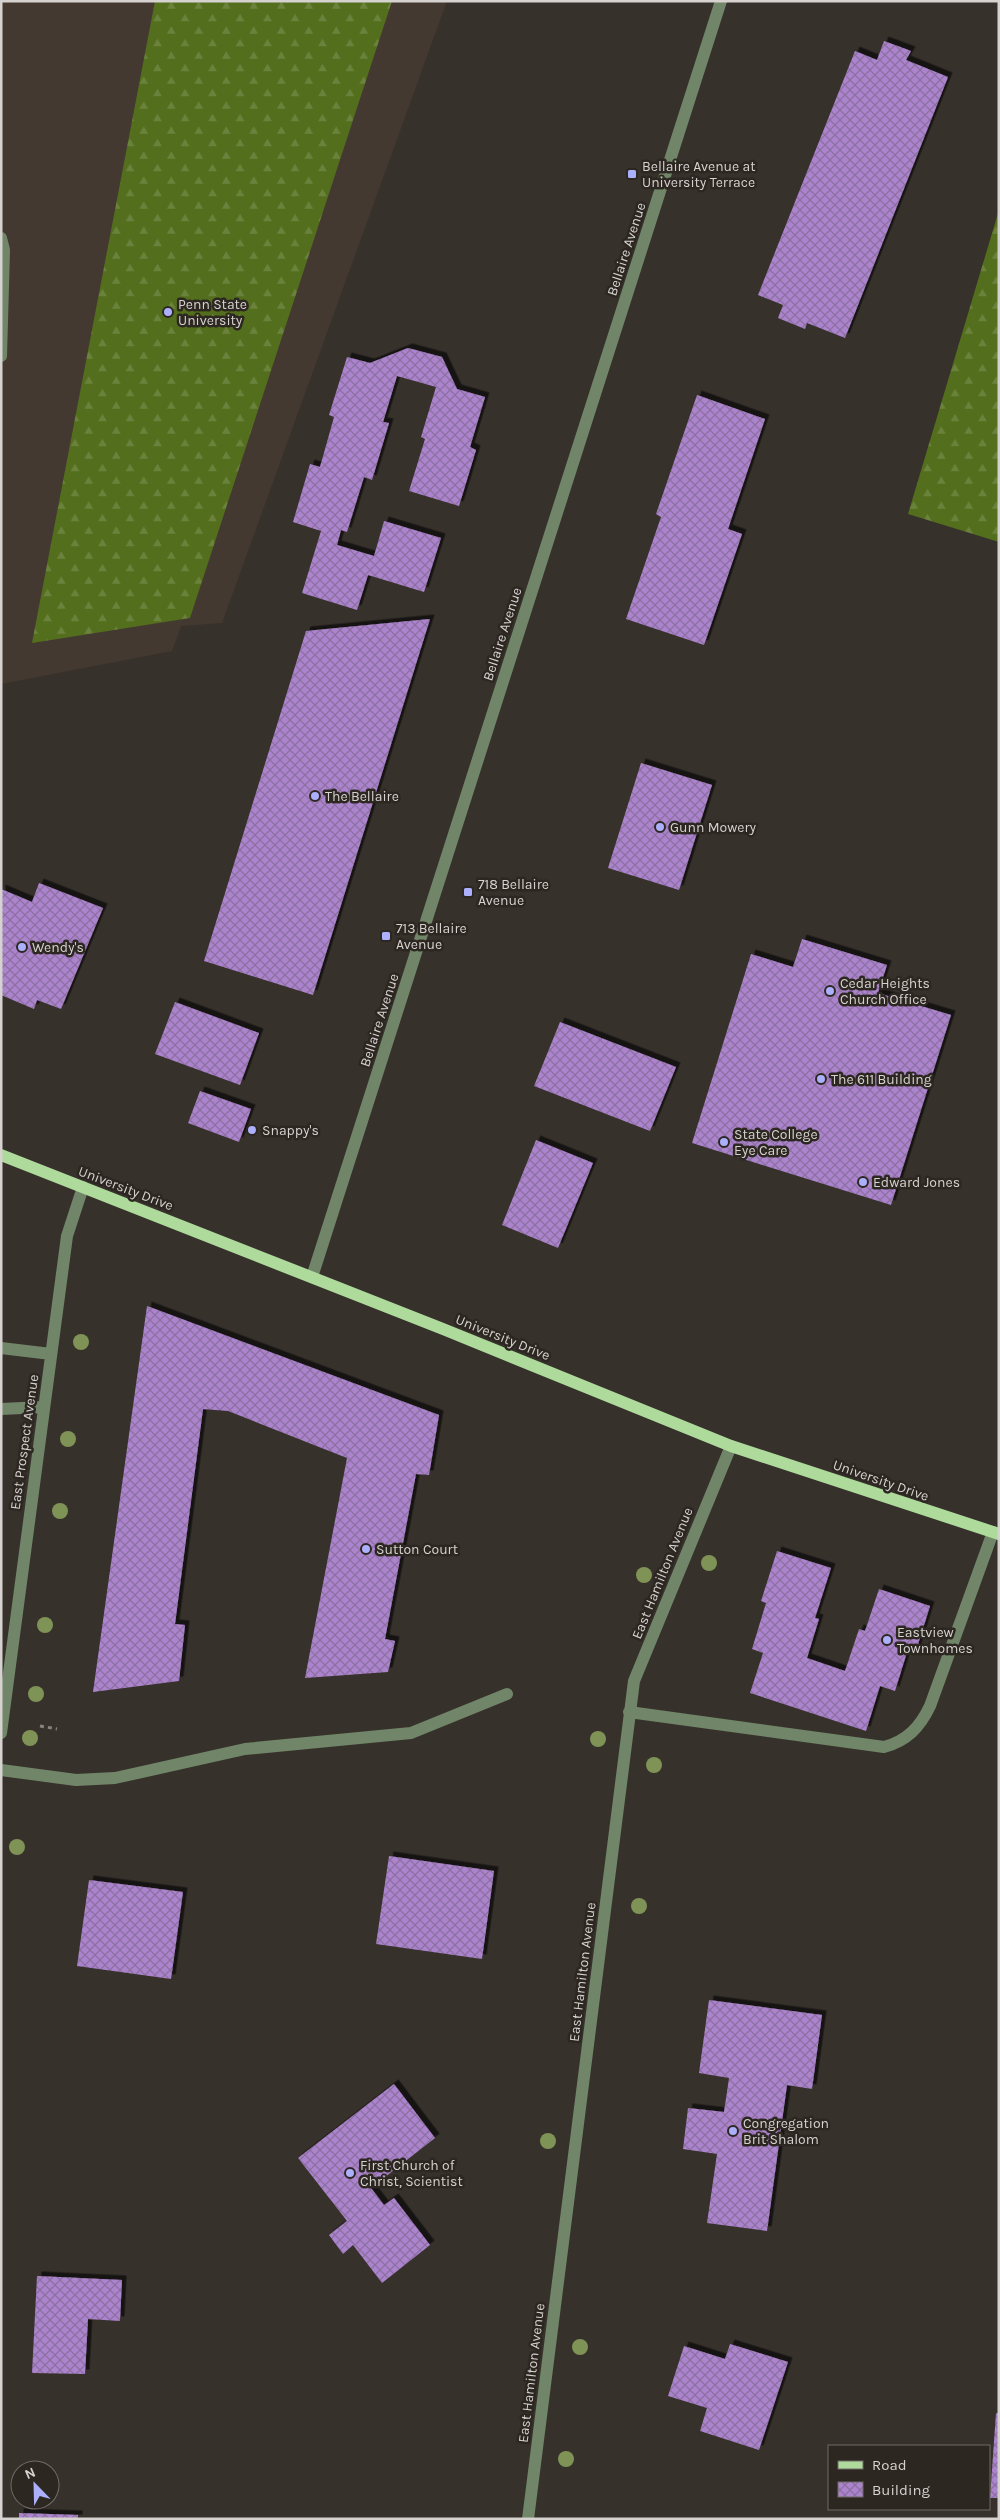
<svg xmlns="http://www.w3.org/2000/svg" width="1000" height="2520" font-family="Karla,sans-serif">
<defs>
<pattern id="forest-firs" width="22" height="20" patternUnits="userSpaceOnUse" patternTransform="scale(1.25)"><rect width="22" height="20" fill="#536e1c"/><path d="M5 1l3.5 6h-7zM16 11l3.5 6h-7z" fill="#6b823c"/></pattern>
<pattern id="building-cross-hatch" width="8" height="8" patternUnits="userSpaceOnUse" patternTransform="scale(1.25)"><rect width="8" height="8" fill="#ac84cd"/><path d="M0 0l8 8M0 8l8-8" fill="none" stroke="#8c6fa2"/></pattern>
<filter id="shadow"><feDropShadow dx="4.5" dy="-4.5" stdDeviation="0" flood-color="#0009"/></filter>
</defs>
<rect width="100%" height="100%" fill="#37312c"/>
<path fill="#443930" d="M 1,1 L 447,1 L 222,623 L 181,626 L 172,651 L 1,684 Z"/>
<path fill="url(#forest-firs)" d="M 155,1 L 392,1 L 190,618 L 32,643 Z
M 999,210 L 999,542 L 908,514 Z"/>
<path fill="url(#building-cross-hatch)" filter="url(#shadow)" d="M 884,41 L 911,51 L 906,60 L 948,77 L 845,338 L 807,323 L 805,329 L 778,318 L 783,305 L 758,295 L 855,51 L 877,60 Z
M 408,348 L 442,357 L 457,389 L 485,397 L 470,447 L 476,450 L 459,506 L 409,491 L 425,439 L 421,437 L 436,387 L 397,376 L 383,422 L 389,423 L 372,480 L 364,477 L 347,532 L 341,530 L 337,545 L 374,556 L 384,521 L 441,538 L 424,592 L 368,575 L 357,610 L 302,593 L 321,531 L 293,522 L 310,464 L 320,467 L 334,417 L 329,415 L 347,357 L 370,363 Z
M 697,395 L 765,419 L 728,529 L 742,534 L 704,645 L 626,619 L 661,517 L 656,514 Z
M 430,619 L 313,995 L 204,961 L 306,631 Z
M 641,763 L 712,785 L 679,890 L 608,868 Z
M 39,883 L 103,908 L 61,1009 L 37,1000 L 34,1009 L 1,995 L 1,889 L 32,902 Z
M 802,939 L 887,965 L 878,993 L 951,1015 L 891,1205 L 692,1143 L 751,954 L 793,967 Z
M 175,1002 L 259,1033 L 240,1085 L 155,1054 Z
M 560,1022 L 676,1067 L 650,1131 L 534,1086 Z
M 200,1091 L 251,1109 L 239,1142 L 188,1123 Z
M 536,1140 L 593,1163 L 558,1248 L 502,1225 Z
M 147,1306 L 439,1415 L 429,1475 L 416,1474 L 385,1639 L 395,1641 L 388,1672 L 305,1678 L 347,1458 L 228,1411 L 203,1409 L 175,1624 L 185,1625 L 179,1681 L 93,1692 Z
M 777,1551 L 831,1568 L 815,1618 L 819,1619 L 807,1658 L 845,1671 L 859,1629 L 865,1631 L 879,1589 L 930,1606 L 916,1651 L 908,1649 L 895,1691 L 880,1686 L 866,1731 L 750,1693 L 763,1653 L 752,1649 L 766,1603 L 761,1601 Z
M 389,1856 L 494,1871 L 482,1959 L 376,1944 Z
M 89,1880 L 183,1892 L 171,1979 L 77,1966 Z
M 709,2000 L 822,2015 L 812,2089 L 787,2085 L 767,2231 L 707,2223 L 717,2154 L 683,2149 L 688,2108 L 724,2112 L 729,2078 L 699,2073 Z
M 394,2084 L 435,2138 L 371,2188 L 384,2205 L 394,2198 L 430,2245 L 382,2283 L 353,2245 L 343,2254 L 329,2235 L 347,2221 L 298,2158 Z
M 37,2276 L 122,2280 L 120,2321 L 88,2319 L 85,2374 L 32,2373 Z
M 730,2344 L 788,2362 L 759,2450 L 700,2431 L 707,2408 L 668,2396 L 684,2346 L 725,2359 Z
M 996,2413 L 999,2413 L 999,2498 L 990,2498 Z
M 19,2513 L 78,2515 L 78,2519 L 19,2519 Z"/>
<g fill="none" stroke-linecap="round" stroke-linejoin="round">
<path stroke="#88837f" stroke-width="3" stroke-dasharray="4 4" stroke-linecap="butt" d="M 40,1726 L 57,1729"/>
<path stroke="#718668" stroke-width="12" d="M 1,238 L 4,250 L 1,356
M 312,1277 L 721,1
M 1,1348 L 51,1354
M 1,1409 L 44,1407
M 629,1712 L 884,1747 C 907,1741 920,1727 930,1706 L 993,1532
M 1,1733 L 67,1236 L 83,1187
M 1,1770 L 76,1780 L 115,1778 L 245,1749 L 411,1733 L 507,1694
M 528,2519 L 634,1681 L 731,1446"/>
<path stroke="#aeda9c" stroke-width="12" d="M 1,1155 L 443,1329 L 731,1446 L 999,1534"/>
</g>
<g fill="#809356">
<circle cx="81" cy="1342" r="8"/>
<circle cx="68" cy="1439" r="8"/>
<circle cx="60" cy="1511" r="8"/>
<circle cx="709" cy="1563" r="8"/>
<circle cx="644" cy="1575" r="8"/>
<circle cx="45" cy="1625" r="8"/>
<circle cx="36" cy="1694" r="8"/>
<circle cx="30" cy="1738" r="8"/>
<circle cx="598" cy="1739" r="8"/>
<circle cx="654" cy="1765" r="8"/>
<circle cx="17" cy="1847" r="8"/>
<circle cx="639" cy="1906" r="8"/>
<circle cx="548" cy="2141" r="8"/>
<circle cx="580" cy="2347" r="8"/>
<circle cx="566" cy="2459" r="8"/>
</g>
<g fill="#acaffb" stroke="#2d2722" stroke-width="2">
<rect x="627" y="169" width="10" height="10" rx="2.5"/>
<circle cx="168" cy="312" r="5"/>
<circle cx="315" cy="796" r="5"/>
<circle cx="660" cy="827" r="5"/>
<rect x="463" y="887" width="10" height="10" rx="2.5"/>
<rect x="381" y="931" width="10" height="10" rx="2.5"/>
<circle cx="22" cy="947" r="5"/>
<circle cx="830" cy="991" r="5"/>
<circle cx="821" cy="1079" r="5"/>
<circle cx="252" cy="1130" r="5"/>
<circle cx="724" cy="1142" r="5"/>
<circle cx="863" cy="1182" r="5"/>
<circle cx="366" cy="1549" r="5"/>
<circle cx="887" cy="1640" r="5"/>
<circle cx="733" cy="2131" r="5"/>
<circle cx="350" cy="2173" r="5"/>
</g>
<g text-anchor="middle" stroke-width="5" stroke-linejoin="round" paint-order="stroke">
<g font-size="14" fill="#d6d2cf" stroke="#2d2722" text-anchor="start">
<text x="642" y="171">Bellaire Avenue at<tspan x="642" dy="16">University Terrace</tspan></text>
<text x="178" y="309">Penn State<tspan x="178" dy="16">University</tspan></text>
<text x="325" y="801">The Bellaire</text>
<text x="670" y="832">Gunn Mowery</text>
<text x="478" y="889">718 Bellaire<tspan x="478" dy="16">Avenue</tspan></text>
<text x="396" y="933">713 Bellaire<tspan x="396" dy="16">Avenue</tspan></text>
<text x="32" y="952">Wendy's</text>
<text x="840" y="988">Cedar Heights<tspan x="840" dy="16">Church Office</tspan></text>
<text x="831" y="1084">The 611 Building</text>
<text x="262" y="1135">Snappy's</text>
<text x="734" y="1139">State College<tspan x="734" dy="16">Eye Care</tspan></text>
<text x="873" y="1187">Edward Jones</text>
<text x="376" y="1554">Sutton Court</text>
<text x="897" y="1637">Eastview<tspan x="897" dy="16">Townhomes</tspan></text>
<text x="743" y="2128">Congregation<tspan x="743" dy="16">Brit Shalom</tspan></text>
<text x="360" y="2170">First Church of<tspan x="360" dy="16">Christ, Scientist</tspan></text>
</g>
<g font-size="14" fill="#d6d2cf" stroke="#2d2722">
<text transform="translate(626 249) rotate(-72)" y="5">Bellaire Avenue</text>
<text transform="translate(502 634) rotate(-72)" y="5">Bellaire Avenue</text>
<text transform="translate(379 1020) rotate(-72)" y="5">Bellaire Avenue</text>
<text transform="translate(126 1188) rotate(21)" y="5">University Drive</text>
<text transform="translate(503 1337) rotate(22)" y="5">University Drive</text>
<text transform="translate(24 1442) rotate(-82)" y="5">East Prospect Avenue</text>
<text transform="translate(881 1480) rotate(19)" y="5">University Drive</text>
<text transform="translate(662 1573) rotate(-68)" y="5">East Hamilton Avenue</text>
<text transform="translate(582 1972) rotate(-83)" y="5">East Hamilton Avenue</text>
<text transform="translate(531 2373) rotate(-83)" y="5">East Hamilton Avenue</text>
</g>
</g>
<rect width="1000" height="2520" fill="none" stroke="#d6d2cf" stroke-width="5"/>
<rect x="828" y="2445" width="162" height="65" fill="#2d2722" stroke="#716b67"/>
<rect x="838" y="2461" width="25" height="8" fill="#aeda9c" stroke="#716b67"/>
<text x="872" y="2470" font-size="15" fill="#d6d2cf">Road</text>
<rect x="838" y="2482" width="25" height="15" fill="url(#building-cross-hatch)" stroke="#716b67"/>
<text x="872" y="2495" font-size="15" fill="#d6d2cf">Building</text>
<g transform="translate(35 2485) rotate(337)"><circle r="24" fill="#2d2722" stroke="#716b67"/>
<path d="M0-4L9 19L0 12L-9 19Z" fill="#acaffb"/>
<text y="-8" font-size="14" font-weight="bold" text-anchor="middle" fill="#d6d2cf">N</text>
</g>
</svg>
